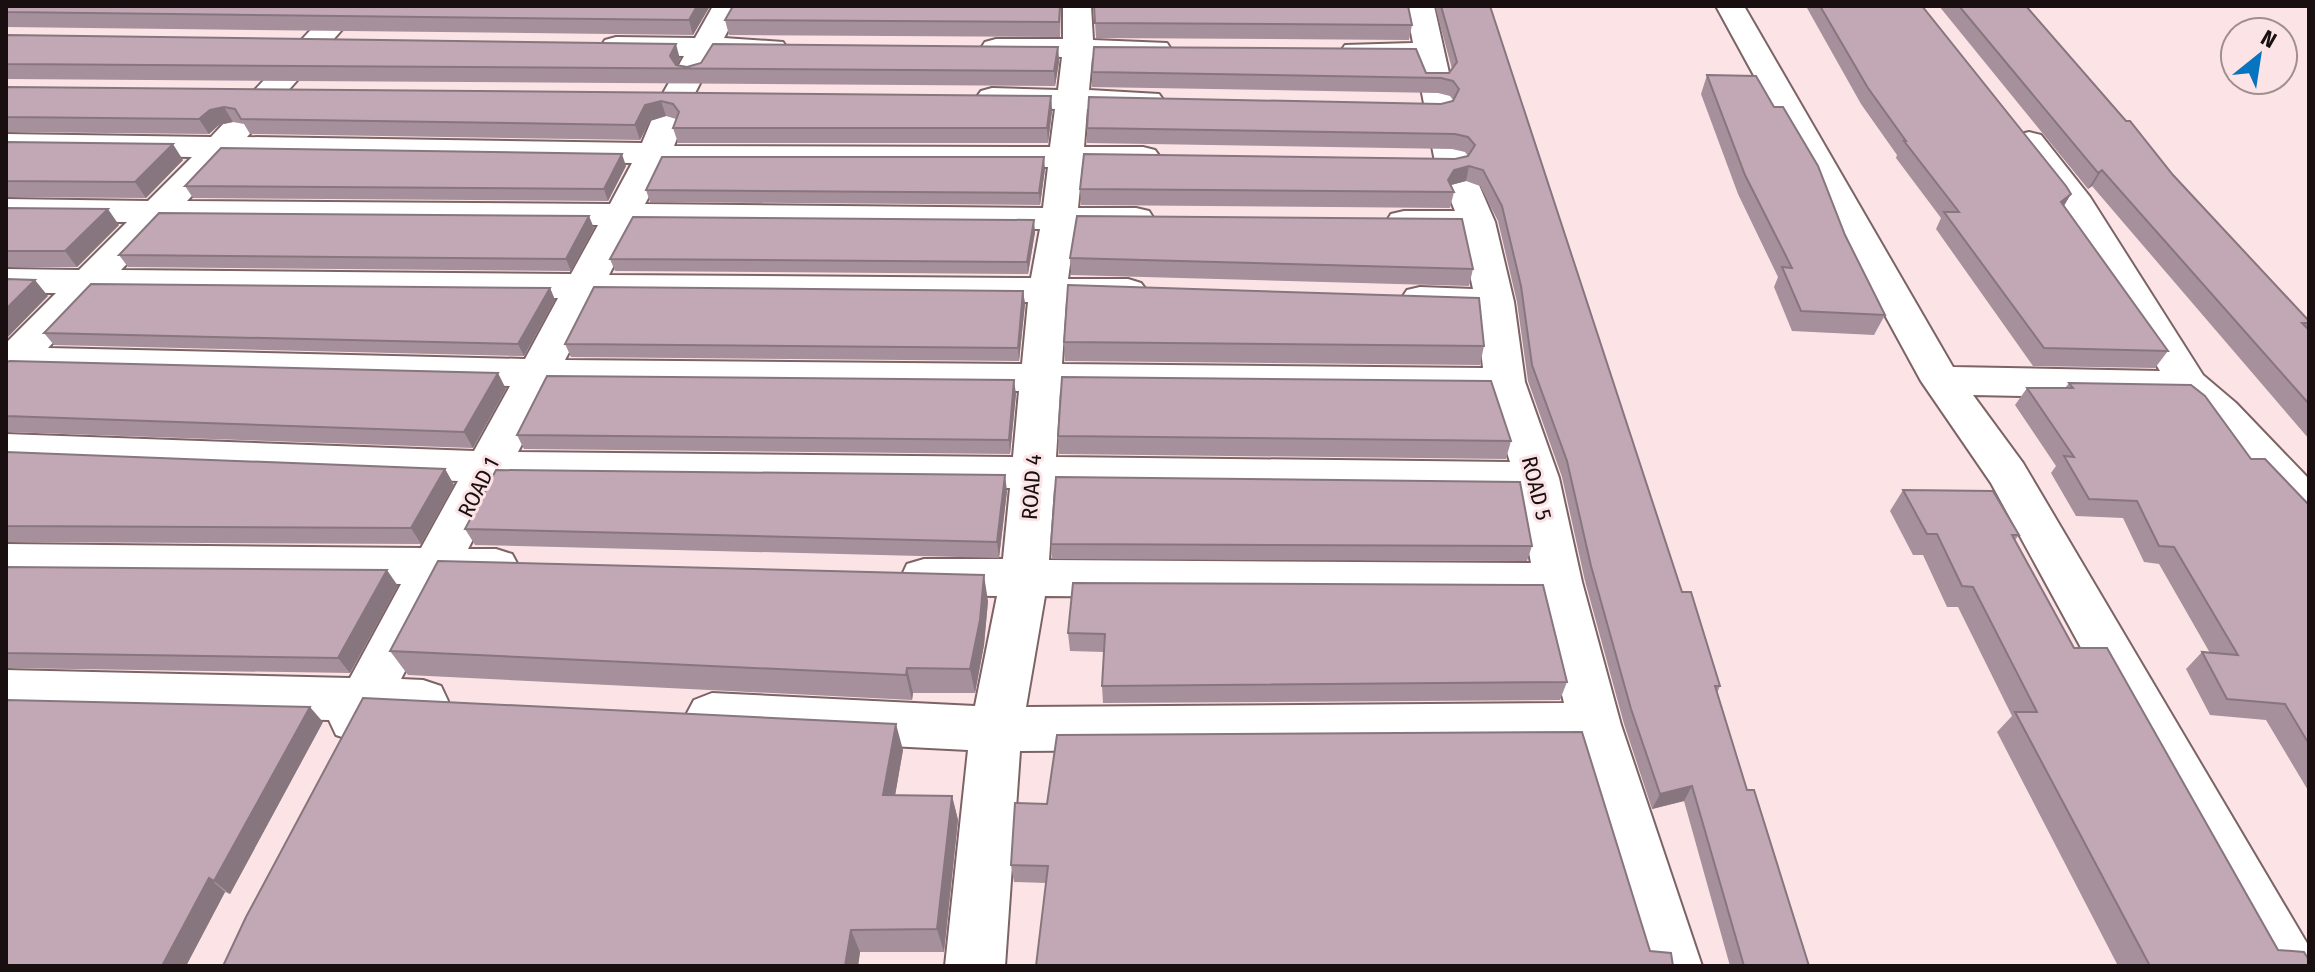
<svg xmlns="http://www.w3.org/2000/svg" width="2315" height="972" font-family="'Fira Sans Condensed',sans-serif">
<rect width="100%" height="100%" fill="#fce4e6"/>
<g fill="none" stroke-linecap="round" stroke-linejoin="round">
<defs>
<path id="minor" d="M 333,6 L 363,6 L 247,137 L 642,143 L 662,95 L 684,56 L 616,55 L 605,52 L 601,46 L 605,40 L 616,37 L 695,38 L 713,6 L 741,6 L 724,38 L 783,42 L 787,48 L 783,54 L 714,56 L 694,95 L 674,146 L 1050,147 L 1055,109 L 981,105 L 976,98 L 981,91 L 992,88 L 1058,90 L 1062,57 L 985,54 L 981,48 L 985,42 L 996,39 L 1063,39 L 1063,6 L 1091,6 L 1093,40 L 1167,43 L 1171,49 L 1167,55 L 1092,58 L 1089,90 L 1159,94 L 1164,101 L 1159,108 L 1148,111 L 1087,109 L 1084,147 L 1143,147 L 1155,150 L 1160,157 L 1155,164 L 1143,167 L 1082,167 L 1078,208 L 1136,208 L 1149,211 L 1154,219 L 1149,227 L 1136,230 L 1075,229 L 1068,279 L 1128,279 L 1141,283 L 1147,291 L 1141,299 L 1128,303 L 1066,302 L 1062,364 L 1483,368 L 1477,313 L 1420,311 L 1407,308 L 1401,299 L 1407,290 L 1420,287 L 1473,289 L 1461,233 L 1404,233 L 1391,230 L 1386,222 L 1391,214 L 1404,211 L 1455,211 L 1435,162 L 1416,61 L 1345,57 L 1341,51 L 1345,45 L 1413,43 L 1406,6 L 1434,6 L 1469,162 L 1495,222 L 1514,302 L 1525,382 L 1559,478 L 1582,582 L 1621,725 L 1702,966 L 1642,966 L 1576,747 L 1020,751 L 1005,966 L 945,966 L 968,750 L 712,737 L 694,730 L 686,715 L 694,700 L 712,693 L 975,706 L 997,596 L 924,595 L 907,590 L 901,577 L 907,564 L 924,559 L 1003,559 L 1010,488 L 502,483 L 468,549 L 496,549 L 512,554 L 519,567 L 512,580 L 496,585 L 449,585 L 401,679 L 423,680 L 441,686 L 448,701 L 441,716 L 423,722 L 379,721 L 372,735 L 354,741 L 336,735 L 329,720 L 6,712 L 6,670 L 350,678 L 401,584 L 6,580 L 6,544 L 421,548 L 458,481 L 6,464 L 6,434 L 474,451 L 510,386 L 23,374 L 6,380 L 6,343 L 56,293 L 6,293 L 6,269 L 79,270 L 127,222 L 6,221 L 6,199 L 148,201 L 192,157 L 6,154 L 6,134 L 211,137 ZM 229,157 L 632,163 L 610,204 L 187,201 ZM 665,166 L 1048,167 L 1043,208 L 645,204 ZM 167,222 L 598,225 L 571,274 L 121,270 ZM 634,226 L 1040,229 L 1031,278 L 609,275 ZM 99,294 L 558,298 L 525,359 L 48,348 ZM 597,298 L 1028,302 L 1022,364 L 565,360 ZM 551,387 L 1019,391 L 1013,457 L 518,452 ZM 1060,392 L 1489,396 L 1510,462 L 1056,457 ZM 1054,489 L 1518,494 L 1531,563 L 1049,560 ZM 1045,596 L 1539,600 L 1564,703 L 1026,707 Z
M 1716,6 L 1744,6 L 1953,367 L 2160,371 L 2058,201 L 2012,142 L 2017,135 L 2029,132 L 2041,135 L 2090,197 L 2203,375 L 2236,403 L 2309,479 L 2309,524 L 2293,519 L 2206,423 L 2179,399 L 1973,395 L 2023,463 L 2308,945 L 2309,966 L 2255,966 L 1991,483 L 1921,381 Z"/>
</defs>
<use href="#minor" stroke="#7c6365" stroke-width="4"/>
<use href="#minor" fill="#fff" fill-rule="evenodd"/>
</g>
<path fill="#a6909b" d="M 6,6 L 710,6 L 693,35 L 6,27 Z
M 1061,6 L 1060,37 L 729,35 L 725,20 Z
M 1094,6 L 1412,25 L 1409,40 L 1096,38 Z
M 1435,6 L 1490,6 L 1682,592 L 1720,686 L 1717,693 L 1747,790 L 1809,966 L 1730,966 L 1684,801 L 1652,809 L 1624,724 L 1585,581 L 1562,477 L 1528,381 L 1517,302 L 1498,221 L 1480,186 L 1466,181 L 1451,185 L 1454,192 L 1450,208 L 1081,205 L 1080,189 L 1455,159 L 1468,156 L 1465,152 L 1452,149 L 1087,143 L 1087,128 L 1441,104 L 1453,100 L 1450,96 L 1438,93 L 1092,87 L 1092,72 L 1449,73 L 1452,69 Z
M 1808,6 L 1922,6 L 2071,194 L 2063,206 L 2168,351 L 2155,368 L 2033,366 L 1936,229 L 1941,218 L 1896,158 L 1897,155 L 1861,104 L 1807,8 Z
M 1939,6 L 2026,6 L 2173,175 L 2309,321 L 2309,324 L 2306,327 L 2309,330 L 2309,439 L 2092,186 L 2088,189 Z
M 6,35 L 680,59 L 677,65 L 687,67 L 1058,47 L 1059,62 L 1055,86 L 6,79 Z
M 1707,75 L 1845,235 L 1885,315 L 1874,335 L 1792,331 L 1774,287 L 1778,277 L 1738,194 L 1701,94 Z
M 6,87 L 1051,96 L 1052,111 L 1048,143 L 678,143 L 673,128 L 676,119 L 666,116 L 650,121 L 640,140 L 250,134 L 244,124 L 233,122 L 219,125 L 209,134 L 6,132 Z
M 6,142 L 183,160 L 146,198 L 6,197 Z
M 626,166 L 608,201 L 193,198 L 185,186 Z
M 1045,169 L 1040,205 L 650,202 L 646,190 Z
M 6,208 L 119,225 L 77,267 L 6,267 Z
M 594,228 L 571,271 L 128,267 L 119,255 Z
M 1035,232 L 1028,274 L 615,271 L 610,259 Z
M 1070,258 L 1473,269 L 1469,286 L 1071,275 Z
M 550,288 L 555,300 L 524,356 L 54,345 L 44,333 Z
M 1023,291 L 1025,304 L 1019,361 L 571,357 L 565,344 Z
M 1064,342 L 1484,346 L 1480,365 L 1065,361 Z
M 6,362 L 506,389 L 473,448 L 6,432 Z
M 2069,383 L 2251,459 L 2309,505 L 2309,792 L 2266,720 L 2210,715 L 2186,669 L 2202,652 L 2210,653 L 2159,564 L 2144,562 L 2123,518 L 2076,516 L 2051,473 L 2056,466 L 2015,405 L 2027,388 L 2065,388 Z
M 1016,394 L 1010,454 L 524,449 L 517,435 Z
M 1058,436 L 1511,441 L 1506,459 L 1059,454 Z
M 6,452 L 445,469 L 454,485 L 421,544 L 6,542 Z
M 1903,490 L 2019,535 L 2015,540 L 2074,648 L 2278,950 L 2309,966 L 2118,966 L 1997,732 L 2012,716 L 1958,607 L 1947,607 L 1923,555 L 1913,555 L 1890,511 Z
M 1007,491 L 999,558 L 475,545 L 465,529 Z
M 1051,544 L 1532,546 L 1527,561 L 1052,559 Z
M 6,567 L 398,586 L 350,673 L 6,668 Z
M 1073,583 L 1567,682 L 1560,700 L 1103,703 L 1102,686 L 1104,652 L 1070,651 L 1068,633 Z
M 988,601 L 984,645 L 975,693 L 913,693 L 912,700 L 408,675 L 390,651 Z
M 323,722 L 230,894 L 225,892 L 186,966 L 6,966 Z
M 1582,732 L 1046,883 L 1014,882 L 1011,865 L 1047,804 Z
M 903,750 L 895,795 L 952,796 L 958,820 L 944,952 L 860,952 L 858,966 L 223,966 Z"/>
<path fill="#87767e" d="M 697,6 L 710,6 L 693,35 L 689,20 Z
M 676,44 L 680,59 L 676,68 L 670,56 Z
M 1058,47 L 1059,62 L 1055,86 L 1054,71 Z
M 1051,96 L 1052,111 L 1048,143 L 1047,128 Z
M 661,101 L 666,116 L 650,121 L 640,140 L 635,125 L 645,105 Z
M 224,107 L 233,122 L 219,125 L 209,134 L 199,119 L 210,110 Z
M 173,144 L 183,160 L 146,198 L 135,182 Z
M 622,154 L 626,166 L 608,201 L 604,189 Z
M 1044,157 L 1045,169 L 1040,205 L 1039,193 Z
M 1469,166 L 1466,181 L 1451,185 L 1448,180 L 1454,170 Z
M 2102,170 L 2092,186 L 2088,189 L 2098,173 Z
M 2071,194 L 2061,211 L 2061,202 Z
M 108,209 L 119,225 L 77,267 L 65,251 Z
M 589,216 L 594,228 L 571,271 L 566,259 Z
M 1034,220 L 1035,232 L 1028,274 L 1027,262 Z
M 35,280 L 48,296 L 6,339 L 6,309 Z
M 550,288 L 555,300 L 524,356 L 518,344 Z
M 1023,291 L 1025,304 L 1019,361 L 1018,348 Z
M 498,373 L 506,389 L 473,448 L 464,432 Z
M 1014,380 L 1016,394 L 1010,454 L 1009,440 Z
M 445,469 L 454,485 L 421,544 L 411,528 Z
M 1005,475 L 1007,491 L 999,558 L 997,542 Z
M 387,570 L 398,586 L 350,673 L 338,658 Z
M 984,575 L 988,601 L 984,645 L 975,693 L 970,669 Z
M 907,668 L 913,693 L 912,700 L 906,675 Z
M 310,707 L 323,722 L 230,894 L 214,881 Z
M 896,724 L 903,750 L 891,819 L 883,795 Z
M 1692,786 L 1684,801 L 1652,809 L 1660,794 Z
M 952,796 L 958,820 L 944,952 L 937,929 Z
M 209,878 L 225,892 L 186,966 L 162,966 Z
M 851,930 L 860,952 L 858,966 L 845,966 Z"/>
<path fill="#c1a8b4" stroke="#87767e" stroke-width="2" d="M 6,6 L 697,6 L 689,20 L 6,12 Z
M 733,6 L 1060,6 L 1059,22 L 725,20 Z
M 1094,6 L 1408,6 L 1412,25 L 1095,23 Z
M 1441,6 L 1490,6 L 1682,592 L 1691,592 L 1720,686 L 1715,686 L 1747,790 L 1754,790 L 1809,966 L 1744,966 L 1692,786 L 1660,794 L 1631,709 L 1591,566 L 1567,461 L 1532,365 L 1521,286 L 1502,206 L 1483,170 L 1469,166 L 1454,170 L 1448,180 L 1454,192 L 1080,189 L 1084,154 L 1455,159 L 1468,156 L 1475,145 L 1468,137 L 1455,134 L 1087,128 L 1089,97 L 1441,104 L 1453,101 L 1459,89 L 1453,81 L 1441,78 L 1092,72 L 1094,47 L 1416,49 L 1426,73 L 1449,73 L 1457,62 Z
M 1820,6 L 1922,6 L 2066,186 L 2071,194 L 2061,202 L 2168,351 L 2044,348 L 1944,212 L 1959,212 L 1904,141 L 1906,141 L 1868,88 Z
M 1959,6 L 2026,6 L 2126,121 L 2130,121 L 2173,175 L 2309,321 L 2309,323 L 2302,323 L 2309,330 L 2309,404 L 2102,170 L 2098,173 Z
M 6,35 L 676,44 L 670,56 L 676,65 L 687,67 L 701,63 L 713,44 L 1058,47 L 1054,71 L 6,64 Z
M 1707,75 L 1756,76 L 1774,107 L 1783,107 L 1818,166 L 1845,235 L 1885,315 L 1801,311 L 1782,267 L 1792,268 L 1745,175 Z
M 6,87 L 1051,96 L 1047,128 L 673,128 L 679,112 L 673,104 L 661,101 L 645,105 L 635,125 L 241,119 L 235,109 L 224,107 L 210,110 L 199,119 L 6,117 Z
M 6,142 L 173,144 L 135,182 L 6,181 Z
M 221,148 L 622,154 L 604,189 L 185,186 Z
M 662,157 L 1044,157 L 1039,193 L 646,190 Z
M 6,208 L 108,209 L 65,251 L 6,251 Z
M 159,213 L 589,216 L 566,259 L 119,255 Z
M 1077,216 L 1462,219 L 1473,269 L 1070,258 Z
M 633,217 L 1034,220 L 1027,262 L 610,259 Z
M 6,279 L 35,280 L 6,309 Z
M 91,284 L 550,288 L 518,344 L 44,333 Z
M 1068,285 L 1479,298 L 1484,346 L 1064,342 Z
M 594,287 L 1023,291 L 1018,348 L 565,344 Z
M 10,361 L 498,373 L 464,432 L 6,416 L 6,362 Z
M 547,376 L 1014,380 L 1009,440 L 517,435 Z
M 1062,377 L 1491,381 L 1511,441 L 1058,436 Z
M 2069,383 L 2191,385 L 2205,396 L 2251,459 L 2265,459 L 2309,505 L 2309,744 L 2285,704 L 2227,699 L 2202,652 L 2238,655 L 2174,547 L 2159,546 L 2137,501 L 2089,499 L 2064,456 L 2074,457 L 2027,388 L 2073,388 Z
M 6,452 L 445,469 L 411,528 L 6,526 Z
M 496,470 L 1005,475 L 997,542 L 465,529 Z
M 1056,477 L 1520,482 L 1532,546 L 1051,544 Z
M 1903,490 L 1993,491 L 2019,535 L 2012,535 L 2074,648 L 2107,648 L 2278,950 L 2304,952 L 2309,960 L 2309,966 L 2150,966 L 2015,712 L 2037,712 L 1973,587 L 1962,586 L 1937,534 L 1927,534 Z
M 438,561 L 984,575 L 980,620 L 970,669 L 907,668 L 906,675 L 390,651 Z
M 6,567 L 387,570 L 338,658 L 6,653 Z
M 1073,583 L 1543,585 L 1567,682 L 1102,686 L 1105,634 L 1068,633 Z
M 363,698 L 896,724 L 883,795 L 952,796 L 937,929 L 851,930 L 845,966 L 223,966 L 246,917 Z
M 6,700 L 310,707 L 214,881 L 209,878 L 162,966 L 6,966 Z
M 1582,732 L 1650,951 L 1671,953 L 1673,966 L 1036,966 L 1048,866 L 1011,865 L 1015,803 L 1047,804 L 1057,735 Z"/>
<g text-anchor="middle" stroke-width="6" stroke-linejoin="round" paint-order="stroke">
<g font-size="22" fill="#190f10" stroke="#fce4e6">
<text transform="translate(478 487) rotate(-63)" y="8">ROAD 1</text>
<text transform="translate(1031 487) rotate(-86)" y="8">ROAD 4</text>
<text transform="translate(1537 488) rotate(76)" y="8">ROAD 5</text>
</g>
</g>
<rect width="2315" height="972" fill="none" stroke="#190f10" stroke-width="16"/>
<g transform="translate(2259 56) rotate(30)"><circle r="38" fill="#fce4e6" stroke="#a18f90" stroke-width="2"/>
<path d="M0-6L14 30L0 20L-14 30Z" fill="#0674bf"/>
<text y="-12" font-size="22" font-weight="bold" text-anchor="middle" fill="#190f10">N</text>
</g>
</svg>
